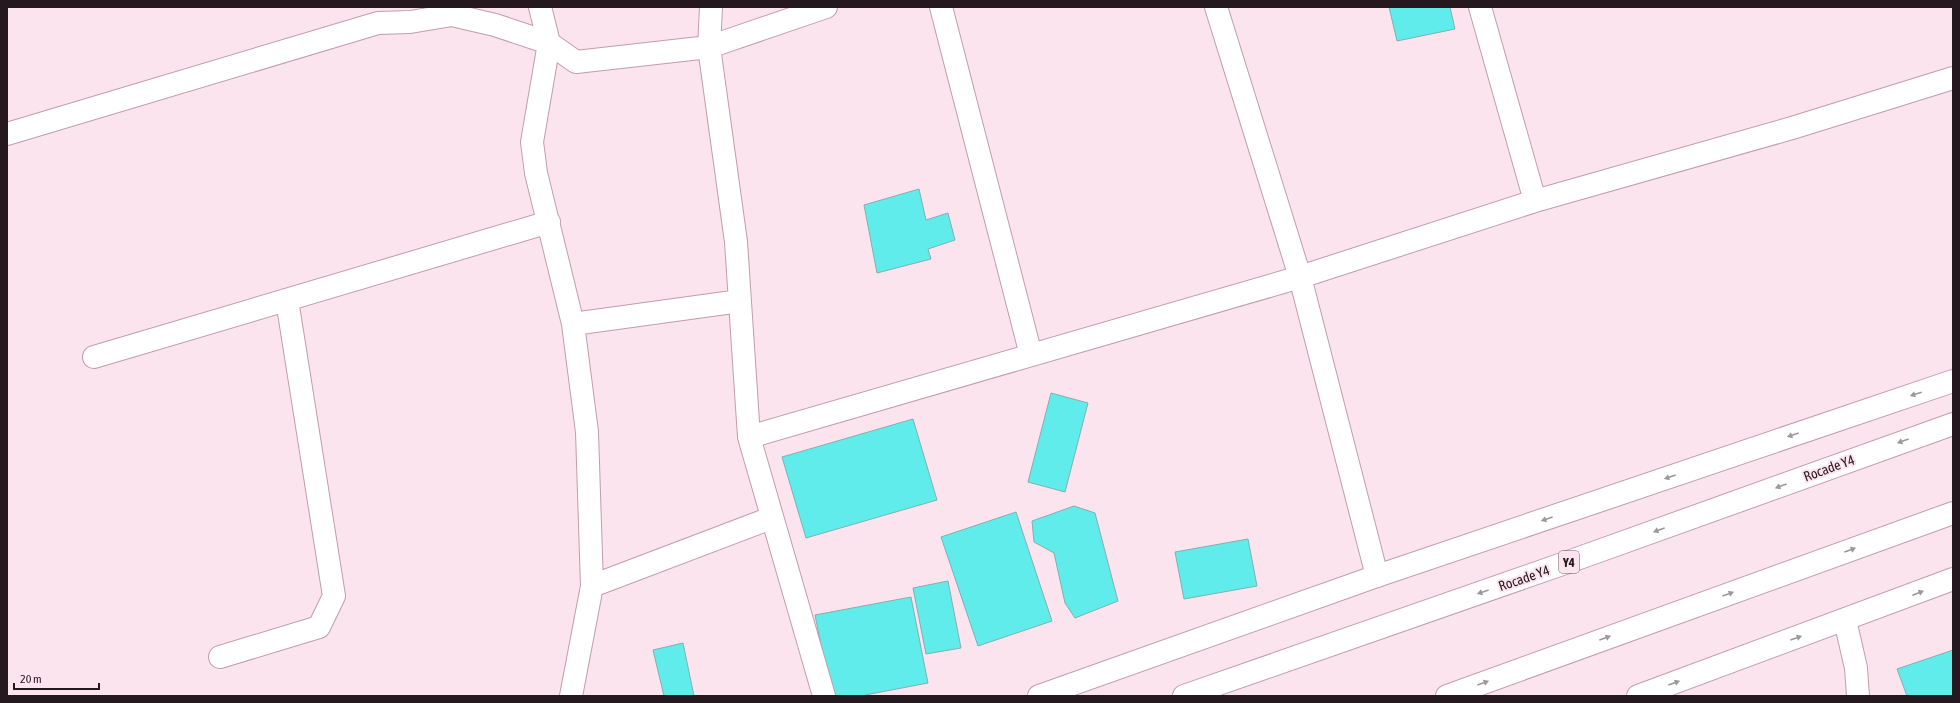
<svg xmlns="http://www.w3.org/2000/svg" width="1960" height="703" font-family="'Asap Condensed',sans-serif">
<rect width="100%" height="100%" fill="#fce4ef"/>
<path fill="#60ecea" stroke="#82b0af" d="M 1389,7 L 1450,7 L 1455,29 L 1397,41 Z
M 919,189 L 926,220 L 948,213 L 955,240 L 928,249 L 931,259 L 877,273 L 864,205 Z
M 1051,393 L 1088,403 L 1065,492 L 1028,482 Z
M 913,419 L 937,500 L 806,538 L 782,457 Z
M 1074,506 L 1095,513 L 1118,601 L 1075,618 L 1065,603 L 1054,553 L 1034,542 L 1032,521 Z
M 1016,512 L 1052,621 L 978,646 L 941,537 Z
M 1248,539 L 1257,586 L 1184,599 L 1175,552 Z
M 948,581 L 961,648 L 926,654 L 913,588 Z
M 911,597 L 928,683 L 860,696 L 831,696 L 815,615 Z
M 683,643 L 694,696 L 664,696 L 653,650 Z
M 1953,650 L 1953,696 L 1907,696 L 1897,669 Z"/>
<g fill="none" stroke-linecap="round" stroke-linejoin="round">
<defs>
<path id="street" d="M 711,7 L 709,47 L 736,242 L 749,437 L 824,696
M 941,7 L 1031,355
M 1216,7 L 1300,277 L 1377,576
M 1480,7 L 1535,201
M 7,134 L 378,23 L 410,22 L 452,15 L 495,25 L 549,43 L 540,7
M 573,324 L 740,301
M 94,357 L 549,222
M 749,437 L 1300,277 L 1535,201 L 1792,128 L 1953,78
M 592,586 L 771,518
M 1845,620 L 1856,668 L 1858,696
M 220,657 L 319,627 L 334,596 L 287,300
M 571,696 L 592,586 L 587,432 L 573,324 L 536,173 L 532,142 L 549,43 L 576,62 L 709,47 L 826,7"/>
<path id="highway" d="M 1039,696 L 1377,576 L 1953,381
M 1184,696 L 1571,561 L 1953,424
M 1447,696 L 1953,513
M 1638,696 L 1953,579"/>
</defs>
<use href="#street" stroke="#c19dae" stroke-width="24"/>
<use href="#highway" stroke="#c19dae" stroke-width="24"/>
<use href="#street" stroke="#fff" stroke-width="22"/>
<use href="#highway" stroke="#fff" stroke-width="22"/>
</g>
<defs><path id="oneway-solid" d="M-6-.8H1V-3.2L6.5 0L1 3.2V.8H-6Z"/></defs>
<g fill="#9d979a">
<use href="#oneway-solid" transform="translate(1916 394) rotate(162)"/>
<use href="#oneway-solid" transform="translate(1793 435) rotate(161)"/>
<use href="#oneway-solid" transform="translate(1903 441) rotate(160)"/>
<use href="#oneway-solid" transform="translate(1670 477) rotate(161)"/>
<use href="#oneway-solid" transform="translate(1781 486) rotate(160)"/>
<use href="#oneway-solid" transform="translate(1547 519) rotate(161)"/>
<use href="#oneway-solid" transform="translate(1659 530) rotate(160)"/>
<use href="#oneway-solid" transform="translate(1850 550) rotate(-20)"/>
<use href="#oneway-solid" transform="translate(1483 592) rotate(161)"/>
<use href="#oneway-solid" transform="translate(1918 593) rotate(-21)"/>
<use href="#oneway-solid" transform="translate(1728 594) rotate(-20)"/>
<use href="#oneway-solid" transform="translate(1605 638) rotate(-20)"/>
<use href="#oneway-solid" transform="translate(1796 638) rotate(-20)"/>
<use href="#oneway-solid" transform="translate(1483 683) rotate(-20)"/>
<use href="#oneway-solid" transform="translate(1674 683) rotate(-20)"/>
</g>
<g text-anchor="middle" stroke-width="4" stroke-linejoin="round" paint-order="stroke">
<rect fill="#fce4ef" stroke="#66555d" stroke-width="1" x="1559" y="551" width="20" height="22" rx="3"/>
<g font-size="13" font-weight="bold" fill="#26181f">
<text x="1569" y="567">Y4</text>
</g>
<g font-size="14" fill="#26181f" stroke="#fce4ef">
<text transform="translate(1829 468) rotate(-20)" y="5">Rocade Y4</text>
<text transform="translate(1524 578) rotate(-19)" y="5">Rocade Y4</text>
</g>
</g>
<rect width="1960" height="703" fill="none" stroke="#26181f" stroke-width="16"/>
<path d="M14 683v6h85v-6" fill="none" stroke="#26181f" stroke-width="2"/>
<text x="20" y="683" font-size="12" fill="#26181f" stroke="#fce4ef" stroke-width="3" paint-order="stroke">20 m</text>
</svg>
